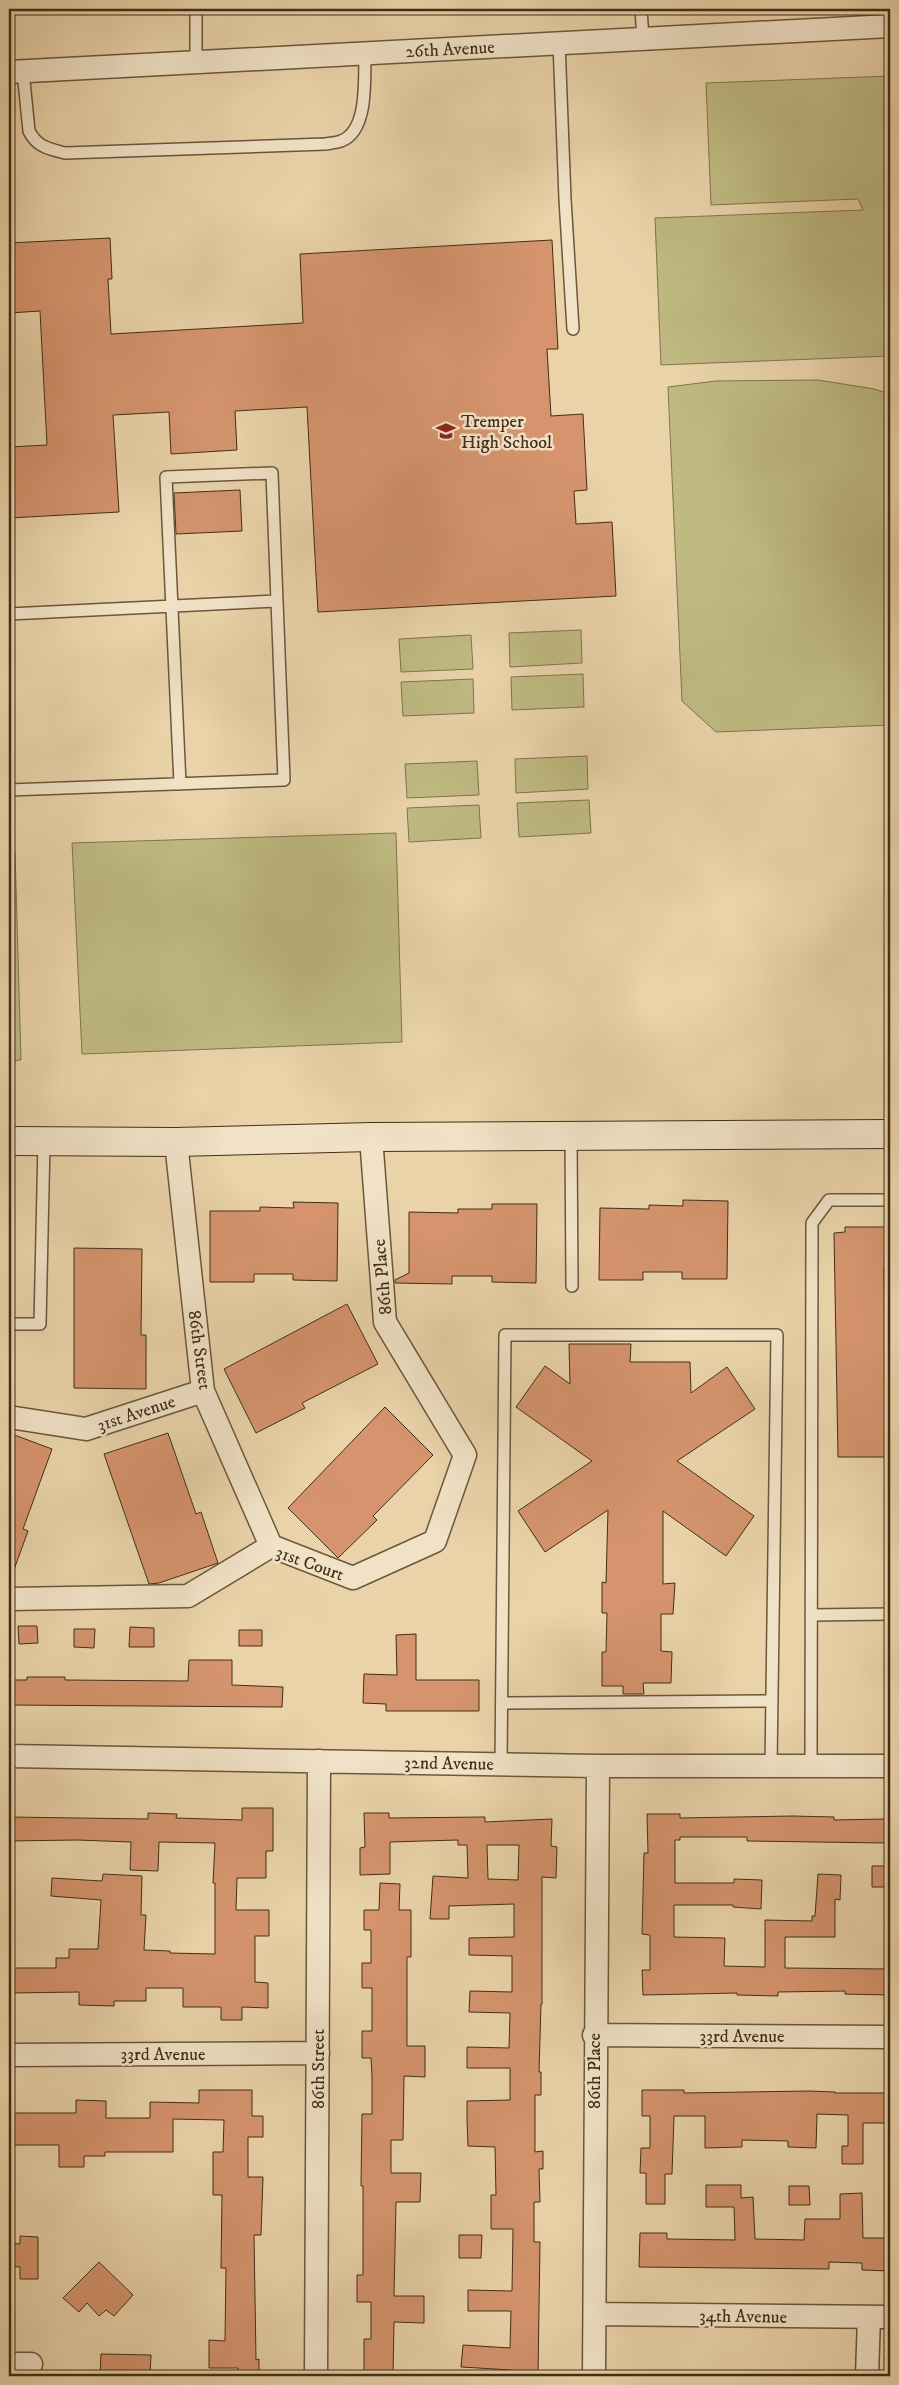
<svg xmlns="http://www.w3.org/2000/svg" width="899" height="2385" font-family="'IM FELL DW Pica',serif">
<rect width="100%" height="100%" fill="#ead3a9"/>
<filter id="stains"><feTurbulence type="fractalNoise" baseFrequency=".004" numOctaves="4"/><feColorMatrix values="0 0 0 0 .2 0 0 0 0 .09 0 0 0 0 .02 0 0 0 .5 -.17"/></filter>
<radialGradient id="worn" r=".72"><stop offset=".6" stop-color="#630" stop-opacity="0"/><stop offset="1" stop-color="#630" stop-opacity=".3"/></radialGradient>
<path fill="#bfba82" stroke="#80744c" d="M 890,76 L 890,356 L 661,365 L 655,218 L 863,210 L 858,199 L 711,205 L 706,83 Z
M 818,380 L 874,389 L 890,394 L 890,725 L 716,732 L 682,701 L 668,387 L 716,381 Z
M 581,630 L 582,663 L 510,667 L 509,633 Z
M 471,635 L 473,669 L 401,672 L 399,639 Z
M 583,674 L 584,707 L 512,710 L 511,677 Z
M 473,679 L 474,713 L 403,716 L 401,682 Z
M 587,756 L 588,789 L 516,793 L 515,759 Z
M 477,761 L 479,795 L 407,798 L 405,764 Z
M 589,800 L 591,833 L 519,837 L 517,803 Z
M 479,805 L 481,838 L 409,842 L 407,808 Z
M 396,833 L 402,1042 L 82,1054 L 72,843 Z
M 9,851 L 15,851 L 21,1060 L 9,1061 Z"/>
<path fill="#d5946e" stroke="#412e16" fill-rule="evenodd" d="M 110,238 L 112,279 L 108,279 L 111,334 L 303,323 L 300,254 L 552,240 L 558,349 L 547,349 L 551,416 L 583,414 L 587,490 L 574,491 L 576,524 L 612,522 L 616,596 L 318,612 L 307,407 L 235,411 L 237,450 L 171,454 L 169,412 L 113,415 L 119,512 L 9,518 L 9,447 L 47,445 L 40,311 L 9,313 L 9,243 Z
M 240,490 L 242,531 L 176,534 L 174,493 Z
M 683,1200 L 728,1201 L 727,1279 L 682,1279 L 682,1272 L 643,1272 L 643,1280 L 599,1280 L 600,1208 L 649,1209 L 649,1205 L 683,1206 Z
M 293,1202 L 338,1203 L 337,1281 L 293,1280 L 293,1274 L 254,1274 L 254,1282 L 210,1282 L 210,1211 L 260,1211 L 260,1207 L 294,1208 Z
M 492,1204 L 537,1204 L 536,1283 L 492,1282 L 492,1276 L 452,1276 L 452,1284 L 395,1283 L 395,1280 L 409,1273 L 409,1212 L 458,1213 L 458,1209 L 492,1209 Z
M 845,1227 L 890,1227 L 890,1269 L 884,1269 L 886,1457 L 838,1457 L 834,1233 L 845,1232 Z
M 74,1248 L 142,1249 L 141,1335 L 146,1335 L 146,1389 L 74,1388 Z
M 347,1304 L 378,1364 L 302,1403 L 305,1408 L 256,1433 L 224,1369 Z
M 569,1344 L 631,1344 L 630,1362 L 690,1362 L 691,1393 L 727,1367 L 755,1409 L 677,1461 L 754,1516 L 726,1556 L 663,1511 L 663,1584 L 675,1583 L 673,1614 L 661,1614 L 661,1651 L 672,1652 L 671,1683 L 643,1683 L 644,1694 L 623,1694 L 623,1686 L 602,1686 L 602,1652 L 606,1652 L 607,1613 L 602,1613 L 602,1582 L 606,1583 L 608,1510 L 545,1552 L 518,1511 L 592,1461 L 516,1407 L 545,1366 L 570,1384 Z
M 385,1407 L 433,1455 L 373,1516 L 377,1520 L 338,1558 L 288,1508 Z
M 9,1433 L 52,1449 L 23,1529 L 28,1531 L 11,1578 L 9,1577 Z
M 168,1433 L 196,1514 L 201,1512 L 218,1563 L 159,1583 L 149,1584 L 104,1454 Z
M 18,1626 L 37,1626 L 38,1643 L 19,1644 Z
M 130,1627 L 154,1628 L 154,1647 L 129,1647 Z
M 74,1629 L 95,1629 L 94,1648 L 74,1647 Z
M 239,1630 L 262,1630 L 262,1646 L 239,1646 Z
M 416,1634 L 416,1680 L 479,1680 L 479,1711 L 386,1711 L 386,1704 L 363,1703 L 364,1674 L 397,1675 L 396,1635 Z
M 189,1660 L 232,1660 L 232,1685 L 283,1687 L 282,1707 L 9,1705 L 9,1680 L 27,1680 L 27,1677 L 65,1677 L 65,1680 L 188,1681 Z
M 242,1808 L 273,1808 L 273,1851 L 266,1851 L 266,1878 L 237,1878 L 236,1910 L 269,1910 L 269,1936 L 255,1936 L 255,1982 L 268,1983 L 268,2008 L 242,2007 L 242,2020 L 221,2020 L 221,2007 L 183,2007 L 183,1988 L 146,1988 L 146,2001 L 114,2001 L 114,2006 L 79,2005 L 79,1992 L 9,1993 L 9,1968 L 56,1968 L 56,1958 L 69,1958 L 69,1949 L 98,1949 L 101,1900 L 51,1896 L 52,1878 L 102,1881 L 103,1874 L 142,1876 L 141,1915 L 146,1915 L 144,1950 L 170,1951 L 170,1953 L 215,1954 L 215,1883 L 213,1883 L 215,1843 L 159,1842 L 158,1871 L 130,1870 L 131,1842 L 77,1840 L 9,1841 L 9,1817 L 148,1819 L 148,1813 L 177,1814 L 176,1818 L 242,1820 Z
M 364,1813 L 389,1813 L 389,1818 L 485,1817 L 485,1822 L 552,1819 L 551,1846 L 557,1847 L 556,1878 L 542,1877 L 542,2004 L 541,2004 L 539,2072 L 541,2072 L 541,2095 L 535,2095 L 535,2152 L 543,2151 L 543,2169 L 539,2169 L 540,2202 L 534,2202 L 534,2242 L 540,2242 L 538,2376 L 510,2376 L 511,2370 L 461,2367 L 463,2345 L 510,2348 L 511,2311 L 468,2311 L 468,2290 L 512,2291 L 513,2229 L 491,2229 L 491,2195 L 496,2195 L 495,2147 L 468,2146 L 467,2120 L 467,2101 L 510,2100 L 510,2068 L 467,2068 L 467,2047 L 509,2048 L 510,2013 L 469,2012 L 470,1991 L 512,1992 L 512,1956 L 469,1955 L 469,1938 L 514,1937 L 514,1904 L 449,1906 L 449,1919 L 430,1919 L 433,1876 L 468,1878 L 467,1845 L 458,1845 L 458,1840 L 390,1842 L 390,1874 L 360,1875 L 360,1848 L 365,1847 ZM 487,1845 L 519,1845 L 518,1880 L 488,1879 Z
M 647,1814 L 680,1814 L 680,1818 L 793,1816 L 834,1817 L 834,1820 L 885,1819 L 885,1843 L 747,1841 L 747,1837 L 680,1837 L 680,1840 L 675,1840 L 675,1883 L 734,1883 L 734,1879 L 762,1880 L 761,1909 L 733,1907 L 733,1905 L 674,1905 L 674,1937 L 725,1938 L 724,1966 L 765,1967 L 765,1920 L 812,1921 L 812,1916 L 815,1916 L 818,1874 L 841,1875 L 840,1900 L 835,1899 L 835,1937 L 785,1937 L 785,1968 L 889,1969 L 888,1995 L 845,1994 L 845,1991 L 778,1992 L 778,1996 L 737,1995 L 737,1993 L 643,1995 L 642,1970 L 650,1970 L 650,1935 L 642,1934 L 644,1853 L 648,1853 Z
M 872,1866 L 890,1866 L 890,1887 L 872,1887 Z
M 380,1883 L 400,1884 L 399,1910 L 411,1910 L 411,1957 L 407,1957 L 407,2046 L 425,2046 L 425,2077 L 404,2076 L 403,2140 L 391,2140 L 391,2173 L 421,2173 L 420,2202 L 396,2202 L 394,2296 L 424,2296 L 424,2323 L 394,2322 L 393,2376 L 364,2376 L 364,2339 L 371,2339 L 371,2302 L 357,2302 L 357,2275 L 363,2275 L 363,2186 L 361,2186 L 362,2114 L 372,2114 L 372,2076 L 371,2058 L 362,2058 L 362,2031 L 372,2031 L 372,1988 L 362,1988 L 362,1963 L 371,1963 L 371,1930 L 364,1930 L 364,1910 L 379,1910 Z
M 199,2090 L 252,2090 L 252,2116 L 263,2116 L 263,2137 L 248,2137 L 248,2177 L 263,2177 L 261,2235 L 254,2235 L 256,2360 L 259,2359 L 259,2376 L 238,2376 L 238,2368 L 209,2368 L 209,2340 L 225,2341 L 226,2268 L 221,2268 L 222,2195 L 213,2195 L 213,2152 L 223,2152 L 224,2120 L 173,2119 L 173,2152 L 105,2152 L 105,2156 L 84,2156 L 84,2167 L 59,2167 L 59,2145 L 9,2145 L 9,2113 L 76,2113 L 76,2100 L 106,2101 L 106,2118 L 150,2118 L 150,2102 L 199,2103 Z
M 642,2090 L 684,2090 L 684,2093 L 809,2091 L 835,2092 L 835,2093 L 888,2093 L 888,2123 L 863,2123 L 863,2164 L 842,2164 L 842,2146 L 848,2146 L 848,2115 L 817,2114 L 816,2148 L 788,2147 L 788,2141 L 742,2140 L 742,2147 L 705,2148 L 705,2116 L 674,2116 L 672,2174 L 665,2174 L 665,2204 L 646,2204 L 646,2173 L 640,2173 L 641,2148 L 650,2148 L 650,2116 L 642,2116 Z
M 706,2185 L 741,2185 L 741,2198 L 753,2197 L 755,2239 L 804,2240 L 805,2219 L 840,2219 L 840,2194 L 862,2193 L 863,2238 L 890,2238 L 890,2271 L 862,2270 L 862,2263 L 829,2262 L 829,2269 L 639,2267 L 640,2233 L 667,2233 L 667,2239 L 735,2240 L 734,2207 L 706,2207 Z
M 789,2186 L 809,2186 L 810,2205 L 789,2205 Z
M 459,2235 L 482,2235 L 481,2258 L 459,2258 Z
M 20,2236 L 38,2237 L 38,2279 L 20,2279 L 20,2267 L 9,2266 L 9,2243 L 20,2244 Z
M 99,2262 L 133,2295 L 114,2316 L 106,2310 L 99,2316 L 87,2303 L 79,2312 L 63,2298 Z
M 101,2354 L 151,2355 L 150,2376 L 100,2375 Z"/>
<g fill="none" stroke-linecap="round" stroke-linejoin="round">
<defs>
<path id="lane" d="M 196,9 L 196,62
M 641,9 L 643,39
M 889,9 L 890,22
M 559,43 L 565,199 L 573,329
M 23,71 L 29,131 C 37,147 49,149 65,153 L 325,144 C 330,143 336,143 341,141 C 369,131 364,78 365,53
M 9,614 L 277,601 L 284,780 L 9,790
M 180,784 L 166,477 L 272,473 L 277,601
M 571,1136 L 572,1286
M 9,1324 L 40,1324 L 44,1142
M 811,1615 L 890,1614
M 502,1703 L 772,1701
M 501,1764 L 505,1335 L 777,1335 L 771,1766
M 811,1766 L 812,1223 L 829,1200 L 890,1200"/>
<path id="street" d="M 9,72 L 890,26
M 176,1142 L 203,1391 L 271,1546
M 9,1417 L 86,1429 L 203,1391
M 9,1599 L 188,1596 L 271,1546 L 353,1578 L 435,1541 L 465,1455 L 385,1322 L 371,1137
M 9,1756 L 598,1766 L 890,1766
M 594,2035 L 890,2037
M 9,2055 L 318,2053
M 595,2314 L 890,2317
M 9,2364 L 31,2364
M 316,2376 L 319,1761
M 594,2376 L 598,1766
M 867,2376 L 869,2317"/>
<path id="secondary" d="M 9,1141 L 176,1142 L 371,1137 L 890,1134"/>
</defs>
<use href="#lane" stroke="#6b573b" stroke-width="14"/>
<use href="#street" stroke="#6b573b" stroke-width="25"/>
<use href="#secondary" stroke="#412e16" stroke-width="30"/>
<use href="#lane" stroke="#f1e2c7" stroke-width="11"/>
<use href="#street" stroke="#f1e2c7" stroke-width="22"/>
<use href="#secondary" stroke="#f1e2c7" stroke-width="28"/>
</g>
<defs>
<symbol id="school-bare" viewBox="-9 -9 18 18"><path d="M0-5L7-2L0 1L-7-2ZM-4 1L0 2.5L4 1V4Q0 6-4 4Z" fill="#8f2418" stroke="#f1e2c7" stroke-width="2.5" paint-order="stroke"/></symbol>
</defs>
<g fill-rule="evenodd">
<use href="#school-bare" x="432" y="417" width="28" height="28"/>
</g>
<g text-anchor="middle" stroke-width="5" stroke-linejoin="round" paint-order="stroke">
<g font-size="18" fill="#412e16" stroke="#f1e2c7">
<text transform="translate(450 49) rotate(-3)" y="6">26th Avenue</text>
<text transform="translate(382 1277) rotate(-95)" y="6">86th Place</text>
<text transform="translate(200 1350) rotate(82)" y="6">86th Street</text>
<text transform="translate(136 1413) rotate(-18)" y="6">31st Avenue</text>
<text transform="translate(310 1563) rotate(20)" y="6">31st Court</text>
<text transform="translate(449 1763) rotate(1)" y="6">32nd Avenue</text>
<text x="742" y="2042">33rd Avenue</text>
<text x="163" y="2060">33rd Avenue</text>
<text transform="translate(318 2069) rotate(-90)" y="6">86th Street</text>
<text transform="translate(594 2071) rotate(-90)" y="6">86th Place</text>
<text transform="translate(743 2316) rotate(1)" y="6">34th Avenue</text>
</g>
<g font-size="18" fill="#412e16" stroke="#f1e2c7" text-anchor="start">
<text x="461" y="427">Tremper<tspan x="461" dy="21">High School</tspan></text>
</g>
</g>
<rect width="899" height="2385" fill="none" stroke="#ead3a9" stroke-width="30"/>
<rect x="10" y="10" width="879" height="2365" fill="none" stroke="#412e16" stroke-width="2.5"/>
<rect x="15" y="15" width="869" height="2355" fill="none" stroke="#412e16"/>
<rect width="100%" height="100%" filter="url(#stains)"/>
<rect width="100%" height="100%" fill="url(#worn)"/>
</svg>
